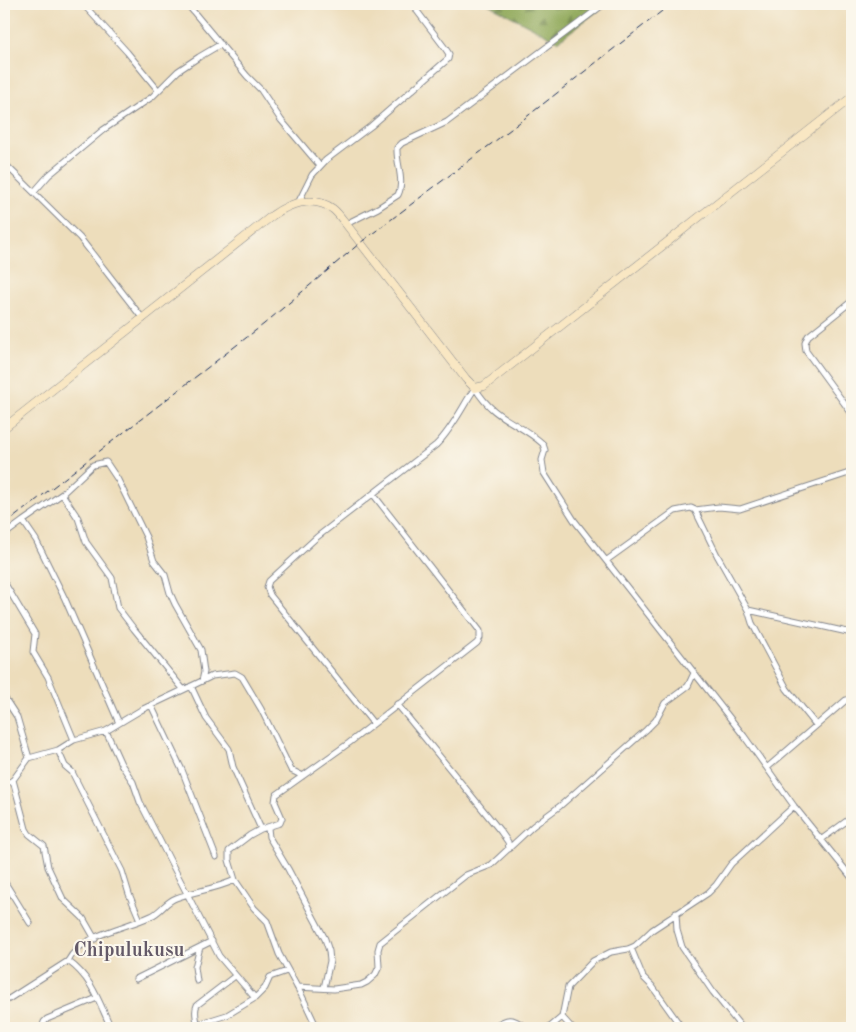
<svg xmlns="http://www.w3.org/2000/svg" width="856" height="1032" font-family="'Old Standard TT',serif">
<defs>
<pattern id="forest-firs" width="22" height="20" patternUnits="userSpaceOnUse" patternTransform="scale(1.25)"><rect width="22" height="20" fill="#90a95a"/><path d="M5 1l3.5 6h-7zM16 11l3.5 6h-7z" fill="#758a4e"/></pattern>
</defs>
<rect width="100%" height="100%" fill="#fbf7ec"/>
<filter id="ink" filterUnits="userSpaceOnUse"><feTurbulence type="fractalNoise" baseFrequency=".02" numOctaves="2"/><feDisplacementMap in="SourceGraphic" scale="10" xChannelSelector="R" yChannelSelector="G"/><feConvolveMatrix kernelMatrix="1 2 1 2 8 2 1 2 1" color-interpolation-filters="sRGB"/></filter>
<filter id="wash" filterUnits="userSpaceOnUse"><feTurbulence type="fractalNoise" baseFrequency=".0096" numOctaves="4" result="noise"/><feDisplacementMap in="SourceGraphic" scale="20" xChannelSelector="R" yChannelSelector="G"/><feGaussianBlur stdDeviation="1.12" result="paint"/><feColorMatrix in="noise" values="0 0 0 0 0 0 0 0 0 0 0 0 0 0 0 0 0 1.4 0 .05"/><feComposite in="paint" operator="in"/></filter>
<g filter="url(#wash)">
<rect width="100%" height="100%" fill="#edddbb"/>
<path fill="url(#forest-firs)" stroke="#566c5c" d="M 488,4 L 607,4 L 558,41 Z"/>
</g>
<g filter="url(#ink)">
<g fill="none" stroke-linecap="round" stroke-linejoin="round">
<defs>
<path id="street" d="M 83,4 L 127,52 L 158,90
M 187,4 L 247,76 L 261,90 L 281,120 L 320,166
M 4,163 L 80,238 L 143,319
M 34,192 L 49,175 L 103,130 L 152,97 L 178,71 L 199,57 L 221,44
M 298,203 L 312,175 L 326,160 L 371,126 L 448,59 L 449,54 L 445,48 L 417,11
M 346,224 L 378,208 L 398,195 C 405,181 396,163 397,148 L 402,143 L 447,122 L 604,4
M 852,301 L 808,336 L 805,343 L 806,351 L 852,414
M 62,494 L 78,518 L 86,542 L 112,578 L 118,608 L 134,629 L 183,689
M 695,510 L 717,555 L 748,610 L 752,623 L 787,689 L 816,725
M 23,521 L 62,494 L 93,465 L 106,462 L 118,480 L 146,537 L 154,561 L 165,575 L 170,593 L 175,604 L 201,650 L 204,672 L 202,681
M 4,535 L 23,521 L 36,540 L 65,599 L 119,723
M 607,560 L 675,511 L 691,508 L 695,510 L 719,507 L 740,509 L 852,472
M 4,582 L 35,634 L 33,652 L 48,677 L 74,740
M 748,610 L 852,633
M 191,686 L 206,718 L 229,749 L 233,767 L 261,829
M 4,697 L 17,717 L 29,758 L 13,780 L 4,785
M 397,704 L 501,832 L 508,842 L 509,849
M 151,705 L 182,770 L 216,857
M 373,723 L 270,595 L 267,587 L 269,581 L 317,537 L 436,445 C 453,428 462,407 475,388 C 495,421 518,421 543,444 L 545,450 L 542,460 L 544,473 L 574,520 L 744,736 L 794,806 L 852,878
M 106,731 L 121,764 L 133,782 L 140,802 L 219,956 L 255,998
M 58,750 L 65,766 L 72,772 L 122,871 L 129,894 L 140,920
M 29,758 L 58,750 L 74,740 L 106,731 L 141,710 L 202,681 L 212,676 L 235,673 L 242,677 L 261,709 L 291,770 L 303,776
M 768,767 L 846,700 L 852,698
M 13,780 L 26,829 L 29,834 L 44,846 L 48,867 L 63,899 L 83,918 L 95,939
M 268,828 L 269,837 L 288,869 L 325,939 L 329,951 L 330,961 L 324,988
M 822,839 L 852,817
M 4,881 L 30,923
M 676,913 L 677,930 L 682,947 L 713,992 L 742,1028
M 631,948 L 643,977 L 652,986 L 682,1028
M 68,961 C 83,933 124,929 151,916 C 161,912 165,902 176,898 C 195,891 216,889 235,880
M 136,979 L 212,941
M 197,981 L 195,967 L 200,947
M 297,987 L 334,989 L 361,985 L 367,982 L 375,975 L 379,967 L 378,950 L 380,943 L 466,875 L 491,865 L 533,826 L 560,806 L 646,730 L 656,720 L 665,703 L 688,686 L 694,673
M 4,1002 L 68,961 C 92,978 99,1002 111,1028
M 562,1017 L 572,1028
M 198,1024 L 227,1015 L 255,998 L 265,988 L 270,977 L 287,971
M 42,1028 L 44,1022 L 47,1019 L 97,998
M 197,1028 C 198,1020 193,1013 197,1005 L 235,976
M 317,1028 L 302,996 L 279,954 L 267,921 L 254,908 L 235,880 L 229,860 L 229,851 L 250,835 L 261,829 L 280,823 L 282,818 L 275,802 L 276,795 L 349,743 L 477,643 L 480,638 L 480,631 L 373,494
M 491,1028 C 506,1019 511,1015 526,1028
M 549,1028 L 562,1017 L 568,987 L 593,961 L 611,952 L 628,949 L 635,946 L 652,930 L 708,893 L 716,885 L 731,864 L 794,806"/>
<path id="secondary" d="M 4,428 L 273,215 C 290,203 313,195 333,209 C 338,213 342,219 346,224 L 466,379 L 475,388 L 484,386 L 852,97"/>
</defs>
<use href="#street" stroke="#84868c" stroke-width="7"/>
<use href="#secondary" stroke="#84868c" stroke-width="9"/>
<use href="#street" stroke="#fff" stroke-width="5"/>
<use href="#secondary" stroke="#f9e7c3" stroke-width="8"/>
<path stroke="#1b2f5e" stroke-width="1" stroke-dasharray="8 4" stroke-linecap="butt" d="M 4,525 L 264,324 L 360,243 L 511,129 L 671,4"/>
</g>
</g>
<g text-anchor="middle" stroke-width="4" stroke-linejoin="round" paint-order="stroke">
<g font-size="20" font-weight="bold" fill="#645a68" stroke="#fbf7ec">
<text x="129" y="956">Chipulukusu</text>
</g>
</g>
<rect width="856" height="1032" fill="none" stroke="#fbf7ec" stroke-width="20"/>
</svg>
